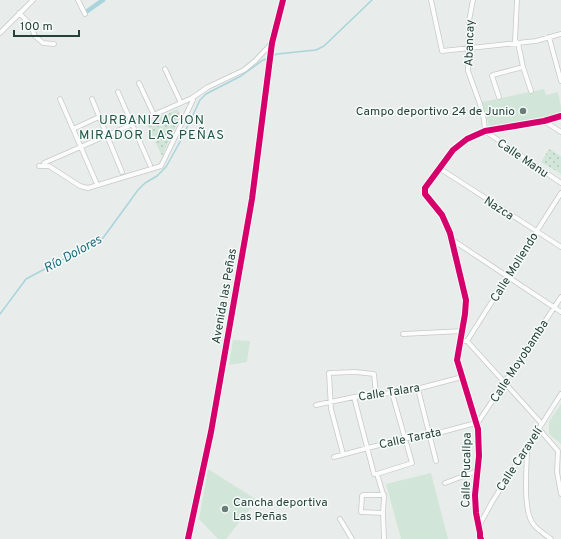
<svg xmlns="http://www.w3.org/2000/svg" width="561" height="539" font-family="Overpass,sans-serif">
<defs>
<pattern id="grass-dots" width="8" height="8" patternUnits="userSpaceOnUse"><rect width="8" height="8" fill="#d1e6d8"/><path d="M2 2h.1M6 6h.1" fill="none" stroke="#b3c6ba" stroke-width="1.8" stroke-linecap="round"/></pattern>
</defs>
<rect width="100%" height="100%" fill="#e8edeb"/>
<path fill="url(#grass-dots)" d="M 178,109 L 181,116 L 162,156 L 146,123 Z
M 549,149 L 561,156 L 561,174 L 541,162 Z"/>
<path fill="#d1e6d8" d="M 544,89 L 546,95 L 558,92 L 561,107 L 561,114 L 490,129 L 482,102 Z
M 233,340 L 250,341 L 247,362 L 229,365 Z
M 561,404 L 561,444 L 549,434 L 549,422 Z
M 208,469 L 257,500 L 226,539 L 218,539 L 199,519 Z
M 431,473 L 448,539 L 401,539 L 386,484 Z"/>
<g fill="none" stroke-linecap="round" stroke-linejoin="round">
<path stroke="#a9d4db" stroke-width="1.5" d="M 272,56 L 277,54 L 316,50 L 324,46 L 372,0
M 0,314 L 26,279 L 103,238 L 138,190 L 145,183 L 157,176 L 166,167 L 181,140 L 200,100 L 206,94 L 241,76 L 263,60 L 269,58"/>
<path stroke="#a9d4db" stroke-width="4.5" d="M 86,12 L 103,0"/>
<defs>
<path id="minor" d="M 78,0 L 85,14
M 431,0 L 442,51 L 536,41 L 561,34
M 473,0 L 469,21 L 468,71 L 480,104 L 484,120 L 485,131 L 561,183
M 517,0 L 515,41 L 518,43 L 523,67 L 531,91
M 19,13 L 29,23 L 35,36 L 43,43 L 54,44
M 0,33 L 33,0
M 549,37 L 561,81
M 165,69 L 181,103
M 139,83 L 154,115
M 118,92 L 150,165
M 499,97 L 492,76 L 493,75 L 523,67
M 60,99 L 96,182
M 92,99 L 122,172
M 544,121 L 561,132
M 73,129 L 99,117
M 44,163 L 192,98 L 208,87 L 244,70 L 255,61 L 272,43
M 39,166 L 49,166 L 80,186 L 88,188 L 161,166 L 193,100 L 192,98
M 439,168 L 561,247
M 451,239 L 561,312
M 403,334 L 463,331
M 465,341 L 467,341 L 542,424
M 467,341 L 561,193
M 419,393 L 436,461
M 354,397 L 374,474 L 377,474 L 412,463 L 392,393
M 316,405 L 354,397 L 409,391 L 462,377
M 477,424 L 561,297
M 539,429 L 558,451 L 557,472 L 561,494
M 527,449 C 527,467 522,512 534,525 C 539,531 546,535 551,539
M 343,454 L 331,409 L 329,373 L 355,372 L 374,374 L 376,395
M 334,457 L 402,439 L 431,435 L 472,424 L 477,424
M 377,474 L 384,497 L 383,513 L 384,539
M 445,483 L 477,471
M 383,513 L 361,512 L 362,496 L 363,495 L 384,495
M 340,519 L 352,539
M 479,526 L 492,502 L 561,394
M 481,539 L 480,537 L 480,533 L 476,513 L 475,495 L 479,456 L 478,429 L 457,360 L 465,314 L 466,300 L 450,233 L 442,215 L 425,194 L 425,188 L 453,150 L 467,139 L 485,131 L 544,121 L 561,116"/>
<path id="tertiary" d="M 188,539 L 211,432 L 252,199 L 272,43 L 283,0"/>
</defs>
<use href="#minor" stroke="#c5cac8" stroke-width="5.5"/>
<use href="#tertiary" stroke="#c5cac8" stroke-width="7"/>
<use href="#minor" stroke="#fcfcfc" stroke-width="4"/>
<use href="#tertiary" stroke="#fcfcfc" stroke-width="5.5"/>
<defs>
<path id="cycleway" d="M 188,539 L 211,432 L 252,199 L 272,43 L 283,0
M 481,539 L 480,537 L 480,533 L 476,513 L 475,495 L 479,456 L 478,429 L 457,360 L 465,314 L 466,300 L 450,233 L 442,215 L 425,194 L 425,188 L 453,150 L 467,139 L 485,131 L 544,121 L 561,116"/>
</defs>
<use href="#cycleway" stroke="#f7fbf9" stroke-width="8"/>
<use href="#cycleway" stroke="#d6006c" stroke-width="6"/>
</g>
<g fill="#697e78" stroke="#f7fbf9" stroke-width="1.5">
<circle cx="523" cy="111" r="4"/>
<circle cx="225" cy="509" r="4"/>
</g>
<g text-anchor="middle" stroke-width="3" stroke-linejoin="round" paint-order="stroke">
<g font-size="12" fill="#24423a" stroke="#f7fbf9">
<text transform="translate(469 43) rotate(-88)" y="4">Abancay</text>
<text transform="translate(523 158) rotate(34)" y="4">Calle Manu</text>
<text transform="translate(499 208) rotate(33)" y="4">Nazca</text>
<text transform="translate(514 267) rotate(-58)" y="4">Calle Mollendo</text>
<text transform="translate(224 296) rotate(-80)" y="4">Avenida las Peñas</text>
<text transform="translate(519 361) rotate(-57)" y="4">Calle Moyobamba</text>
<text transform="translate(389 392) rotate(-9)" y="4">Calle Talara</text>
<text transform="translate(410 438) rotate(-12)" y="4">Calle Tarata</text>
<text transform="translate(519 459) rotate(-57)" y="4">Calle Caravelí</text>
<text transform="translate(466 470) rotate(-89)" y="4">Calle Pucallpa</text>
</g>
<g font-size="12" fill="#24423a" stroke="#f7fbf9" text-anchor="end">
<text x="515" y="115">Campo deportivo 24 de Junio</text>
<text x="233" y="506" text-anchor="start">Cancha deportiva<tspan x="233" dy="14">Las Peñas</tspan></text>
</g>
<g font-size="13" letter-spacing="1" fill="#1f5548" stroke="#f7fbf9">
<text x="152" y="124">URBANIZACION<tspan x="152" dy="15">MIRADOR LAS PEÑAS</tspan></text>
</g>
<g font-size="13" font-style="italic" fill="#1c6f80" stroke="#f7fbf9">
<text transform="translate(72 253) rotate(-29)" y="5">Río Dolores</text>
</g>
</g>
<path d="M14 30v6h65v-6" fill="none" stroke="#24423a" stroke-width="2"/>
<text x="20" y="30" font-size="12" fill="#24423a" stroke="#f7fbf9" stroke-width="3" paint-order="stroke">100 m</text>
</svg>
